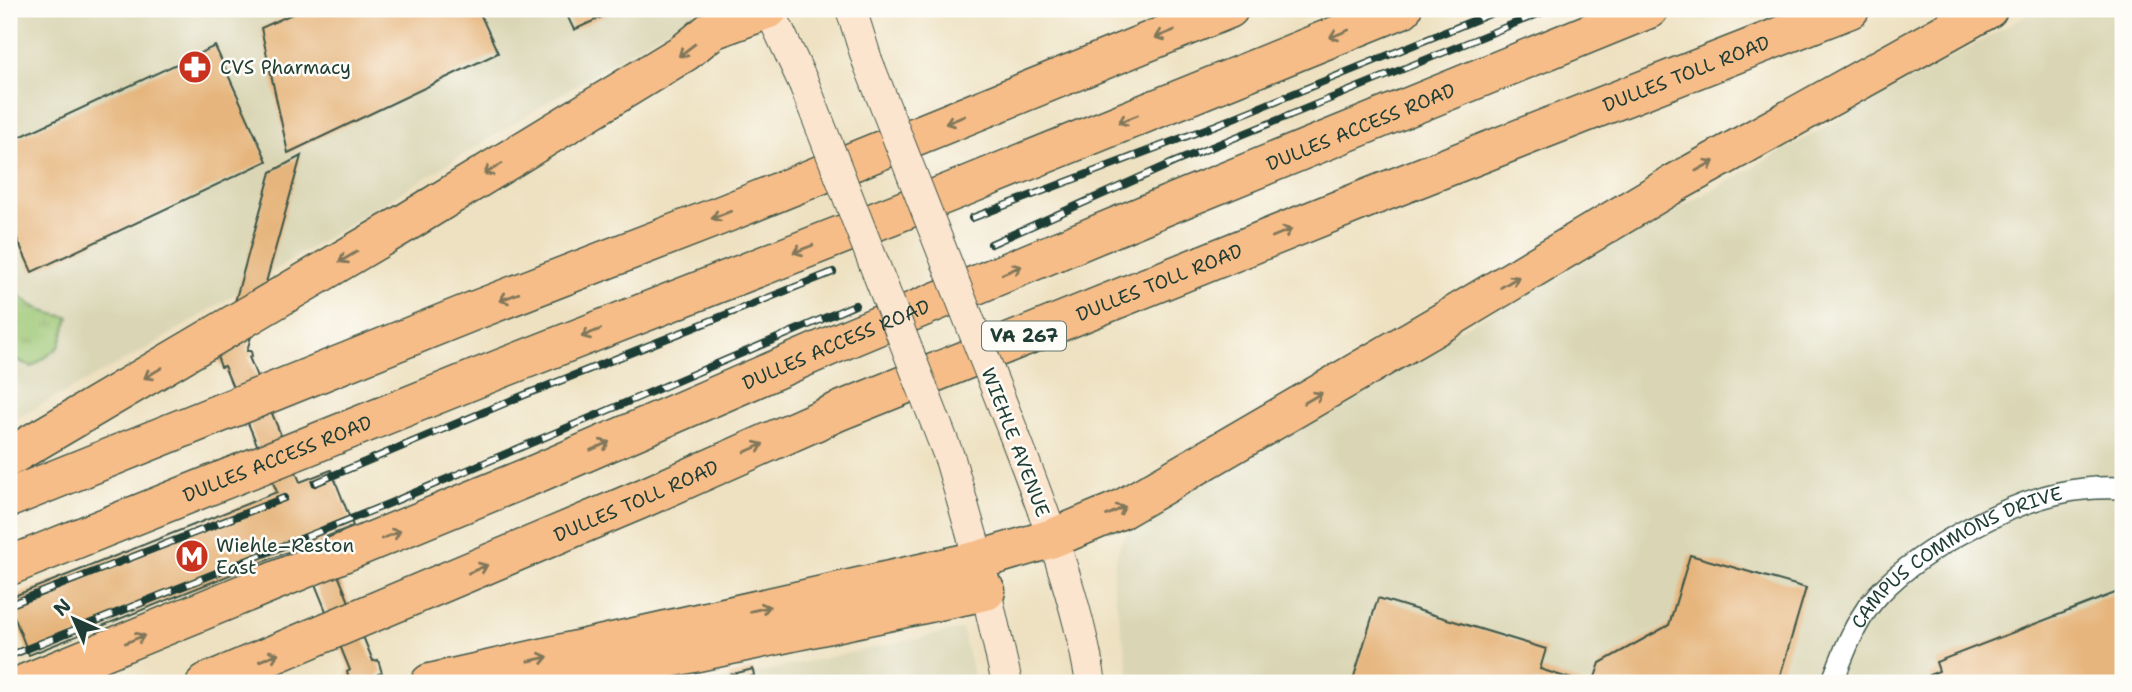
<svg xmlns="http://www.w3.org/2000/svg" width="2132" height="692" font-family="'Shantell Sans',sans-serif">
<defs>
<pattern id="park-tufts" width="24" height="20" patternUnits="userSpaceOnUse" patternTransform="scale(1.75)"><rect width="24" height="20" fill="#9cc673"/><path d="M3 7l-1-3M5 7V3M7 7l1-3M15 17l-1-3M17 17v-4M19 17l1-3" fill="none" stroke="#7fa25f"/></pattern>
</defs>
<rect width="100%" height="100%" fill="#fdfcf7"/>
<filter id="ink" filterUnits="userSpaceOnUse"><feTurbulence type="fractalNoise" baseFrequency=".0143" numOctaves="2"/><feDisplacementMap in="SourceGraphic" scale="14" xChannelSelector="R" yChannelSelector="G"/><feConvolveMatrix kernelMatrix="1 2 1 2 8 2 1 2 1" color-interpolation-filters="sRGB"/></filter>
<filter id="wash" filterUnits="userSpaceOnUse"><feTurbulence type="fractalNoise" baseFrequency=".00686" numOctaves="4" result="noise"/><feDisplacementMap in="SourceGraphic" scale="28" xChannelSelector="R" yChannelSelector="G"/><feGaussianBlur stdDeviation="1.57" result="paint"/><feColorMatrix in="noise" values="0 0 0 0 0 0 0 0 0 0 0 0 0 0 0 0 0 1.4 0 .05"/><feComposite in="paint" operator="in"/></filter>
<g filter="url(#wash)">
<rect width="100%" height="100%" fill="#eee1c1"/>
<path fill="#dad6b5" d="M 9,9 L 700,9 L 146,349 L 9,422 Z
M 2038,9 L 2123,9 L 2123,683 L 1131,683 L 1113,585 L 1114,565 L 1121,542 L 1132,523 L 1310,413 Z
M 962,629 L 975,683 L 708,683 Z"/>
<path fill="url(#park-tufts)" stroke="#5e8254" stroke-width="2" d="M 10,284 C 25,305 44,314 69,317 L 59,347 L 32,367 L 9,356 Z"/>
<g id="blocks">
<path fill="#e6b57d" d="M 303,9 L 478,9 L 498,53 L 288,153 L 261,28 Z
M 564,9 L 619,9 L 574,30 Z
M 215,46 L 267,161 L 32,272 L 9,221 L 9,155 L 13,153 L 9,142 Z
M 301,156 L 247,351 L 251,351 L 252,356 L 249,357 L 300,482 L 331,470 L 353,526 L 323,538 L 373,661 L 378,660 L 382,673 L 378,674 L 380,683 L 350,682 L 347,672 L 350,670 L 300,547 L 29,655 L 9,603 L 9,598 L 277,492 L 224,366 L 221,367 L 217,356 L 223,345 L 271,172 Z
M 1690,555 L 1806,588 L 1778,683 L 1593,683 L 1600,663 L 1669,625 Z
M 2123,590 L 2123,683 L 1932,683 L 1929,675 L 1939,671 L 1936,662 Z
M 1378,598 L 1546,649 L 1540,669 L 1584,683 L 1545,683 L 1536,681 L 1535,683 L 1352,683 Z
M 753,669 L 754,676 L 730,681 L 729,675 Z"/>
</g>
</g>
<g filter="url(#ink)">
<use href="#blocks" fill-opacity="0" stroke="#3e5649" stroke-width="2"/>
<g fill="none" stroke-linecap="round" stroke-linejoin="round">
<defs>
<g id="minor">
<path id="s1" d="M 1832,683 C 1843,655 1853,626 1872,602 C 1910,555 2001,506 2059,493 C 2080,488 2102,487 2123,488"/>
</g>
<path id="secondary" d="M 769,9 L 804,84
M 851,9 L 867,60
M 1014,434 C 1045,515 1077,597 1091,683
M 950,459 L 979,560 L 1007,683"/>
<g id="motorway">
<path d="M 9,457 L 407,222 L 685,52 L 712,30 L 769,9"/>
<path d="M 9,498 L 476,310 L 724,214 L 1229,9"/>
<path id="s2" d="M 9,566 L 500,369 L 961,188 L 1402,9"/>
<path id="s3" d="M 26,683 L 538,473 L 851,337 L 1168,205 L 1649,9"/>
<path id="s4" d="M 206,683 L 639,500 L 837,412 L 1368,198 L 1850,9"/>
<path d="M 430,683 L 979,560 L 1053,538 L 1122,509 L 1448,319 L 1670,186 L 1988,9"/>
<path d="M 551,683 L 986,591"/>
</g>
</defs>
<use href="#minor" stroke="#3e5649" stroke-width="24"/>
<use href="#secondary" stroke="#3e5649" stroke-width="32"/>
<use href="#motorway" stroke="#3e5649" stroke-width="41"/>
<use href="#minor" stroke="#fff" stroke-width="21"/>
<use href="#secondary" stroke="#fce5cf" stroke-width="30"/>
<use href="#motorway" stroke="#f7bd88" stroke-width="38"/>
<defs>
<path id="rail" d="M 972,218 L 1216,125 L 1502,9
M 991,244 L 1175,162 L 1550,9
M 315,483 L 522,396 L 833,272
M 9,605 L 284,498
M 9,656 L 388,504 L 855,305"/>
</defs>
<use href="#rail" stroke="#1f3d34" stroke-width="8"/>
<use href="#rail" stroke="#fdfcf7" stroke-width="5" stroke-dasharray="16" stroke-linecap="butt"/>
<defs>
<path id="secondary-bridge" d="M 867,60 L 1014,434
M 804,84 L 950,459"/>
</defs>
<use href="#secondary-bridge" stroke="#3e5649" stroke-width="32" stroke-linecap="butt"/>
<use href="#secondary-bridge" stroke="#fce5cf" stroke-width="30"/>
</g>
<defs><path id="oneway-shaft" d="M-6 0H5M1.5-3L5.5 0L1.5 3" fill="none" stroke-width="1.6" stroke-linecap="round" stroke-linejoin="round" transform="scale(1.75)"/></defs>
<g stroke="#80775a">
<use href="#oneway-shaft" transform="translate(1165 34) rotate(158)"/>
<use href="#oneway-shaft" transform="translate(1339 34) rotate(158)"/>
<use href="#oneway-shaft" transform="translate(687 50) rotate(143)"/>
<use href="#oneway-shaft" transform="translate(1128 119) rotate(158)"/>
<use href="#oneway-shaft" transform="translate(955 120) rotate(158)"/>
<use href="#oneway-shaft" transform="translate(1705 166) rotate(-29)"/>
<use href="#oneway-shaft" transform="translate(493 169) rotate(149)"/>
<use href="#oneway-shaft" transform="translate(721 215) rotate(159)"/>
<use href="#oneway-shaft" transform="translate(1282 233) rotate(-22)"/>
<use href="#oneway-shaft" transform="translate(803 249) rotate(159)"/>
<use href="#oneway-shaft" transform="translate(348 257) rotate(149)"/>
<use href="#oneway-shaft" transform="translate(1012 270) rotate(-23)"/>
<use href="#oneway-shaft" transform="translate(1510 282) rotate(-31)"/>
<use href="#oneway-shaft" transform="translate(509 297) rotate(159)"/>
<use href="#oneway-shaft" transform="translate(591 333) rotate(158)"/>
<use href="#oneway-shaft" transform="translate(153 373) rotate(149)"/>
<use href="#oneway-shaft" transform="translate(1313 398) rotate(-30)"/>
<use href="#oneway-shaft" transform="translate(600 446) rotate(-24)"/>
<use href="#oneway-shaft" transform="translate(754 448) rotate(-24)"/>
<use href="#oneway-shaft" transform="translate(1116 511) rotate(-25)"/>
<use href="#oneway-shaft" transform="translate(391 535) rotate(-22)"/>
<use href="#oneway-shaft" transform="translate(478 569) rotate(-23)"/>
<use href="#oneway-shaft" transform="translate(760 609) rotate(-13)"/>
<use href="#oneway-shaft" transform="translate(135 639) rotate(-22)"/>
<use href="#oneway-shaft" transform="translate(269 657) rotate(-23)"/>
<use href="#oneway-shaft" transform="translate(538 659) rotate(-13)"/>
</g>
</g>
<defs>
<symbol id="pharmacy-disc" viewBox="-11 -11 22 22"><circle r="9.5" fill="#c8321e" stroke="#fdfcf7"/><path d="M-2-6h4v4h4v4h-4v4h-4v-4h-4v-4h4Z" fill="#fff"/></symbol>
<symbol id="metro-disc" viewBox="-11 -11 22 22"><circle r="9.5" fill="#c8321e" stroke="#fdfcf7"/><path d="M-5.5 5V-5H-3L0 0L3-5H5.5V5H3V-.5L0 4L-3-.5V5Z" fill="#fff"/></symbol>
</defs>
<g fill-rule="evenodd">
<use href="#pharmacy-disc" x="176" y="48" width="38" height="38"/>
<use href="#metro-disc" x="173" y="537" width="38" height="38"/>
</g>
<g text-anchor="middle" stroke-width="5" stroke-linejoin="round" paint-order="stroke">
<rect fill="#fdfcf7" stroke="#62766e" stroke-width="2" x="982" y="321.5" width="84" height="29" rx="5"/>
<g font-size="18" font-weight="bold" fill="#1f3d34">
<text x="1024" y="342">VA 267</text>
</g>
<g font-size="19" fill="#1f3d34" stroke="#fdfcf7" text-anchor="start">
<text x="220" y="74">CVS Pharmacy</text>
<text x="216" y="552">Wiehle–Reston<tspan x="216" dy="22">East</tspan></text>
</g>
<g font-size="19" fill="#1f3d34" stroke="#fdfcf7">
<text dy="7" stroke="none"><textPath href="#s4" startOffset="1601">DULLES TOLL ROAD</textPath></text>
<text dy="7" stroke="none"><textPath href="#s3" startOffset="1446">DULLES ACCESS ROAD</textPath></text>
<text dy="7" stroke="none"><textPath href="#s4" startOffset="1034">DULLES TOLL ROAD</textPath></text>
<text dy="7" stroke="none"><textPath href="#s3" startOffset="878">DULLES ACCESS ROAD</textPath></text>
<text transform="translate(1016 442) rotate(69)" y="7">WIEHLE AVENUE</text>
<text dy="7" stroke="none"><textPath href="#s2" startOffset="289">DULLES ACCESS ROAD</textPath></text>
<text dy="7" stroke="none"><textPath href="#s4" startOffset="467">DULLES TOLL ROAD</textPath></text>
<text dy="7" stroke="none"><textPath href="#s1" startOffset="187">CAMPUS COMMONS DRIVE</textPath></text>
</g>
</g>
<rect width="2132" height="692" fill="none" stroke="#fdfcf7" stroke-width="35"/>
<g transform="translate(74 619) rotate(315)" stroke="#fdfcf7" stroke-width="5" paint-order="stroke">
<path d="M0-5L12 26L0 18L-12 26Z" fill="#1f3d34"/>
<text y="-10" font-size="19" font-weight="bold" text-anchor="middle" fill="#1f3d34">N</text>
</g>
</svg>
